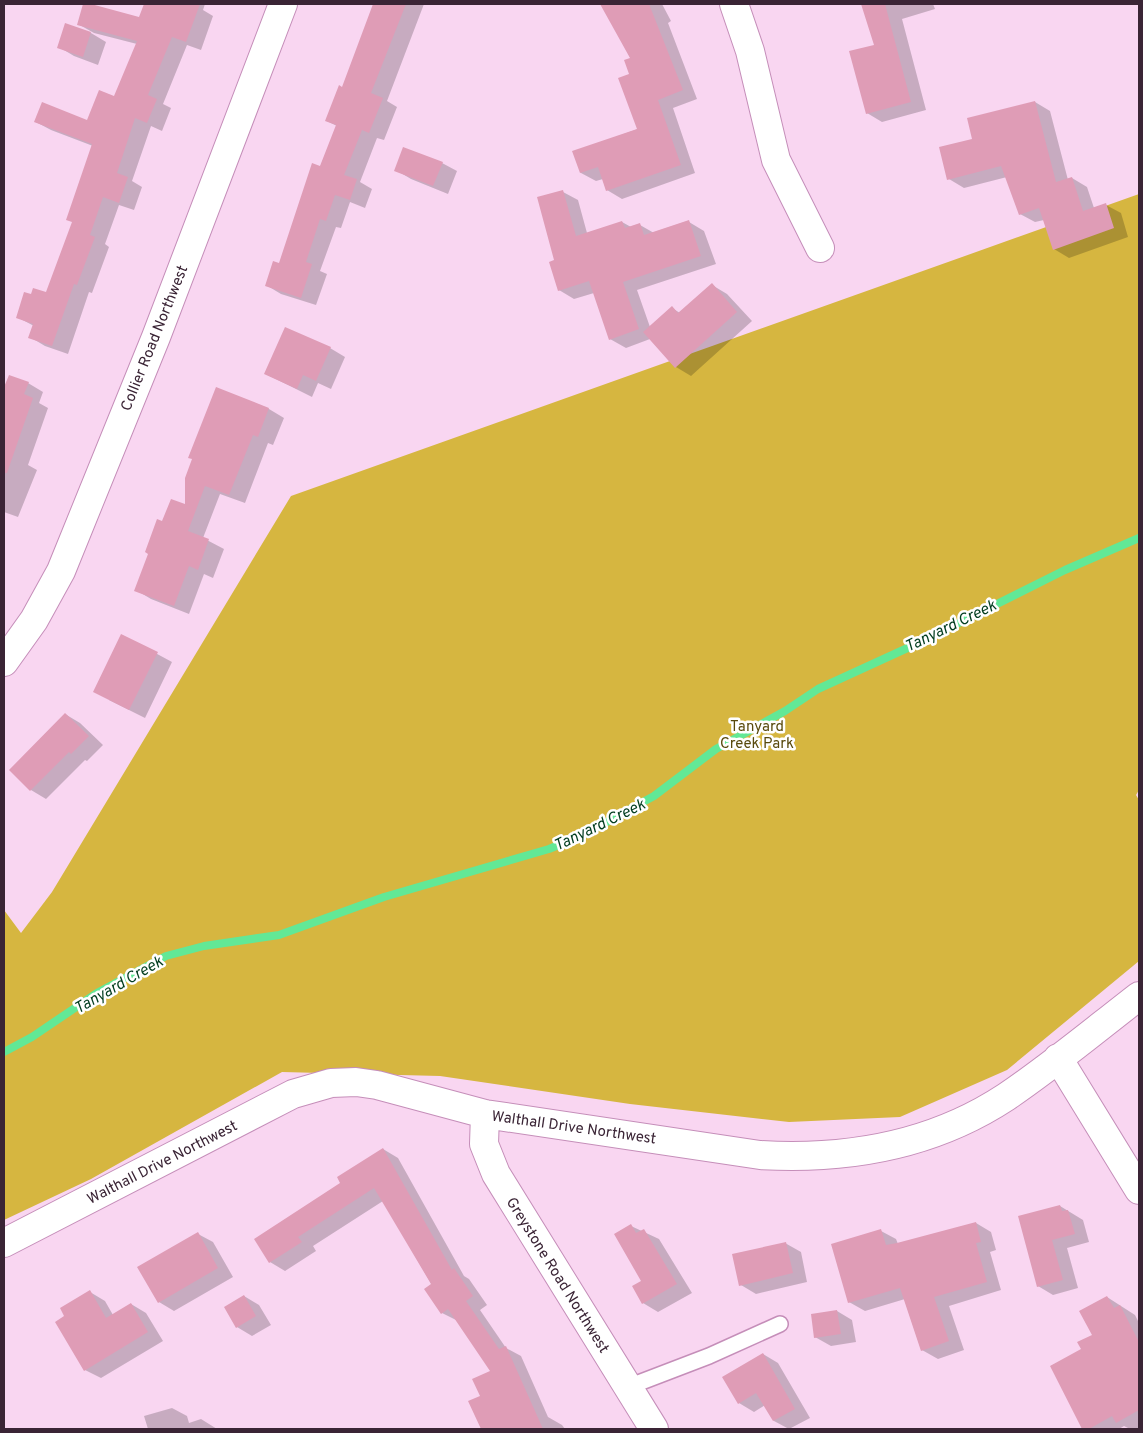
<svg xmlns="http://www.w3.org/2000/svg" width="1143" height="1433" font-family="Overpass,sans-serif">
<rect width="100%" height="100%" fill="#f9d6f1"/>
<path fill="#d6b640" d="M 1139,194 L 1139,790 L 1136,795 L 1139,800 L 1139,961 L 1007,1070 L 900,1117 L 789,1122 L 630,1104 L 440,1076 L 282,1072 L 91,1179 L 4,1220 L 4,910 L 21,933 L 52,892 L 291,496 Z"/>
<path fill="#0003" d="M 84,4 L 140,18 L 145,4 L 205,4 L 203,10 L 213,16 L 201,50 L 187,45 L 163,104 L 171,108 L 162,131 L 151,126 L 132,181 L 142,187 L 134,210 L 119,205 L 105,244 L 109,247 L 92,293 L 89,292 L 68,354 L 45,346 L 30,337 L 34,326 L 17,317 L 32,296 L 47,294 L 74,222 L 93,146 L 51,130 L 36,122 L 88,121 L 115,98 L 137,44 L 94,33 L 78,24 Z
M 374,4 L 424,4 L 387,101 L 397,107 L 384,140 L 377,138 L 360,182 L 372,189 L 365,208 L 350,202 L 341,228 L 336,227 L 320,271 L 327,274 L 316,305 L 281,294 L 266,285 L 280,264 L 337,126 L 327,121 L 343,88 Z
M 602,4 L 662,4 L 671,21 L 668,23 L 697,99 L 673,108 L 695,173 L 622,199 L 607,190 L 603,179 L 596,181 L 581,173 L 574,152 L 638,129 L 631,74 L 631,59 Z
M 862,4 L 933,4 L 935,9 L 902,19 L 926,110 L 882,122 L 867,113 L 875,46 Z
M 66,25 L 91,33 L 106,42 L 98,65 L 74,56 L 59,47 Z
M 1035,102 L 1050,111 L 1068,180 L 1072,178 L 1087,187 L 1094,208 L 1106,205 L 1121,213 L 1128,237 L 1069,258 L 1054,249 L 1044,220 L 1035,222 L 1020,214 L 1007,177 L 964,188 L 949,179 L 973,140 Z
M 442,163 L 457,171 L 448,194 L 411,179 L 396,170 Z
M 563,192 L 578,200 L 587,233 L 622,222 L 631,227 L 640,225 L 654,233 L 689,222 L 704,231 L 716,264 L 637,290 L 650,327 L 672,308 L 680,313 L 712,285 L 727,294 L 752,321 L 691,376 L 676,367 L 650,339 L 626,348 L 610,339 L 594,293 L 574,299 L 559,290 L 555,261 Z
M 330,348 L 345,357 L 331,389 L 318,383 L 312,397 L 266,374 Z
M 10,377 L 28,383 L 43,392 L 39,403 L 48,408 L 28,465 L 37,470 L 18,517 L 4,512 L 4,393 Z
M 217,389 L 269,409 L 284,418 L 273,445 L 268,443 L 245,503 L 220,494 L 203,538 L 224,549 L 213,578 L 204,574 L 189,614 L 151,599 L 136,590 L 163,523 L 186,506 Z
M 122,635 L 172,662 L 145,718 L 109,700 Z
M 65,714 L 80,723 L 103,745 L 87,761 L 85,760 L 46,799 L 31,790 L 10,770 Z
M 383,1149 L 398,1158 L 464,1276 L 469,1279 L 487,1305 L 480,1310 L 506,1348 L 521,1356 L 548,1417 L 562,1425 L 565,1429 L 521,1429 L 492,1372 L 458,1321 L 442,1313 L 432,1285 L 383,1201 L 313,1246 L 316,1251 L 285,1271 L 270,1262 L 342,1184 Z
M 1060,1206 L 1083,1220 L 1089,1242 L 1067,1248 L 1078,1288 L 1053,1295 L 1038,1286 Z
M 976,1223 L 991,1232 L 996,1250 L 990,1252 L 1001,1290 L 949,1306 L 964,1350 L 938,1359 L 922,1350 L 905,1299 L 865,1311 L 849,1302 L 881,1231 L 896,1239 L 898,1244 Z
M 631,1226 L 659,1239 L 692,1293 L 658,1312 L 643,1303 L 642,1281 Z
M 198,1234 L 213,1242 L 233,1277 L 174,1311 L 159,1302 Z
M 785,1243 L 801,1252 L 807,1282 L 756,1294 L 741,1285 Z
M 90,1292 L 105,1301 L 113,1315 L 131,1304 L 146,1313 L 163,1341 L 101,1378 L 85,1370 L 66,1316 Z
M 244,1296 L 259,1305 L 271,1325 L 252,1336 L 237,1327 Z
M 1107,1297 L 1135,1315 L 1139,1323 L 1139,1429 L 1130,1429 L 1124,1426 L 1119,1429 L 1084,1429 L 1051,1366 L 1083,1350 L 1093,1335 Z
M 837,1311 L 852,1320 L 856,1342 L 831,1346 L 815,1337 Z
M 763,1354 L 778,1363 L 810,1418 L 789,1429 L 774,1421 L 765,1405 L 754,1412 L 739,1403 Z
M 172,1408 L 187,1416 L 189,1423 L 201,1419 L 217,1429 L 148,1429 L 144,1416 Z"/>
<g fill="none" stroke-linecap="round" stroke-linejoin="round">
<path stroke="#62e896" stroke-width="8" d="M 4,1052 L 32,1037 L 97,993 L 166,956 L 204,946 L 279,935 L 384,897 L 549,849 L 585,834 L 654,796 L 716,749 L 785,711 L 818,689 L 925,640 L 1065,570 L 1139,538"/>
</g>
<path fill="#df9cb6" d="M 83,4 L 91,4 L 139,17 L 144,4 L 200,4 L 186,42 L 172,37 L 148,95 L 157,99 L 147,123 L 135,118 L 117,173 L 128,177 L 119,203 L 103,197 L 90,235 L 95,237 L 77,285 L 74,284 L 52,346 L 28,338 L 33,324 L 16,318 L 24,292 L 31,294 L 33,288 L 46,292 L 72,222 L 66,220 L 92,144 L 34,122 L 42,102 L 87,120 L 99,90 L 114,96 L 137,41 L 77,25 Z
M 373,4 L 406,4 L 371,93 L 383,98 L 369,133 L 362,130 L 344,175 L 357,179 L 350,200 L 335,195 L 326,221 L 320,219 L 306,262 L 312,264 L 301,298 L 265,286 L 273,261 L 279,263 L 312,163 L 320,166 L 336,125 L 325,121 L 339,85 L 342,87 Z
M 600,4 L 649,4 L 683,90 L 658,100 L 681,165 L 606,191 L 598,167 L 580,173 L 572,151 L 637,129 L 618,78 L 629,74 L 624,60 L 630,58 Z
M 861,4 L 885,4 L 911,102 L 866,114 L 849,51 L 874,45 Z
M 65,23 L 91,32 L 83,57 L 57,48 Z
M 1035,101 L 1056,182 L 1072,177 L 1083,211 L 1106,203 L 1114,228 L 1053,250 L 1039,208 L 1019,215 L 1001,166 L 947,180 L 939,147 L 972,139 L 967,118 Z
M 403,147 L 443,162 L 433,186 L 394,171 Z
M 563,190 L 576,236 L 622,221 L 625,228 L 640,223 L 644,235 L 689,220 L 701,256 L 623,282 L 639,329 L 609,340 L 589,281 L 558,291 L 549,262 L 554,260 L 537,197 Z
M 712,283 L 737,312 L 675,368 L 643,332 L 672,306 L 678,313 Z
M 285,327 L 331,347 L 316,381 L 303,375 L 297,389 L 264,374 Z
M 9,375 L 29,382 L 24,394 L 33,398 L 7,473 L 4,473 L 4,387 Z
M 216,387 L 269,408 L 258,437 L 253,435 L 229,495 L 205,486 L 188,531 L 209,539 L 198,570 L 189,566 L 174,606 L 134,591 L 148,554 L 145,552 L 157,519 L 162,521 L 171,499 L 185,504 L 185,478 L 192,459 L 188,458 Z
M 121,634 L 158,652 L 129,710 L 93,692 Z
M 65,713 L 89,736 L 71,754 L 69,752 L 30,791 L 9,770 Z
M 383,1148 L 452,1270 L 454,1268 L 473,1296 L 466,1301 L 499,1349 L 506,1346 L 543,1429 L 481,1429 L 468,1401 L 480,1396 L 472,1379 L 490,1371 L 448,1309 L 441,1314 L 424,1289 L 431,1284 L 374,1188 L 298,1237 L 302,1242 L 269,1263 L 254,1239 L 340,1183 L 337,1177 Z
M 1060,1205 L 1062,1211 L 1068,1210 L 1075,1234 L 1052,1240 L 1063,1280 L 1037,1287 L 1018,1216 Z
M 976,1222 L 981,1242 L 976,1243 L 987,1282 L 934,1297 L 949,1341 L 921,1351 L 900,1288 L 848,1303 L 831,1244 L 881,1229 L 886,1245 L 897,1243 Z
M 631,1224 L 636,1233 L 644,1229 L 677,1284 L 642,1304 L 632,1286 L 641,1281 L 614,1234 Z
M 198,1232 L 218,1268 L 158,1303 L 137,1267 Z
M 786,1242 L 793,1273 L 739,1286 L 732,1254 Z
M 90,1290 L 106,1318 L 131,1303 L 148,1332 L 84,1371 L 55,1322 L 64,1316 L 60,1308 Z
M 244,1295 L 256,1316 L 236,1328 L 224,1307 Z
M 1107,1296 L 1114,1308 L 1120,1305 L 1139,1342 L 1139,1410 L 1116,1423 L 1112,1416 L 1089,1429 L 1082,1429 L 1050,1366 L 1081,1349 L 1077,1342 L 1092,1335 L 1079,1311 Z
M 837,1310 L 841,1334 L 814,1338 L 811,1314 Z
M 763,1353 L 795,1409 L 773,1421 L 756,1393 L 738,1404 L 722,1377 Z"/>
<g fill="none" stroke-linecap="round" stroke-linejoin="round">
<defs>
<path id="service" d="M 628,1387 L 709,1356 L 780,1324"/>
<path id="minor" d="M 734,4 L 750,51 L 776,160 L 820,248
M 1058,1058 L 1139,1190
M 485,1114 L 484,1144 L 496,1174 L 654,1429
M 4,1243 L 293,1094 L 331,1083 L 356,1082 L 377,1085 L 485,1114 L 760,1155 C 846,1160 933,1145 1006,1097 C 1052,1066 1095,1030 1139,996"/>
<path id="tertiary" d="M 4,662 L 34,620 L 61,571 L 156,337 L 283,4"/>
</defs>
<use href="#service" stroke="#c58eb9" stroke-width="18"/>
<use href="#minor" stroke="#c58eb9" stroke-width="30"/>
<use href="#tertiary" stroke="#c58eb9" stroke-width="30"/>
<use href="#service" stroke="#fff" stroke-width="15"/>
<use href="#minor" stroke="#fff" stroke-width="28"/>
<use href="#tertiary" stroke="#fff" stroke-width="28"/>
</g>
<g text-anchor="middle" stroke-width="5" stroke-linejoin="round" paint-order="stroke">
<g font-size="15" fill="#3a2435" stroke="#fff">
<text transform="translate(154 338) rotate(-68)" y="5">Collier Road Northwest</text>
<text transform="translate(574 1127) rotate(8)" y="5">Walthall Drive Northwest</text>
<text transform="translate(162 1162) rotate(-27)" y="5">Walthall Drive Northwest</text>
<text transform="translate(558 1275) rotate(58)" y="5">Greystone Road Northwest</text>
</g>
<g font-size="15" fill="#58490c" stroke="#fff">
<text x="757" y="731">Tanyard<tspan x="757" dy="17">Creek Park</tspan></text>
</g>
<g font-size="16" font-style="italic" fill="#023d1f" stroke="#fff">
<text transform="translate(950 625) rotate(-26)" y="6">Tanyard Creek</text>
<text transform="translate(599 824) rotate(-26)" y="6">Tanyard Creek</text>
<text transform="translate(118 984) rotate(-30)" y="6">Tanyard Creek</text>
</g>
</g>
<rect width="1143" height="1433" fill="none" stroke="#3a2435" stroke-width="10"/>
</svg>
